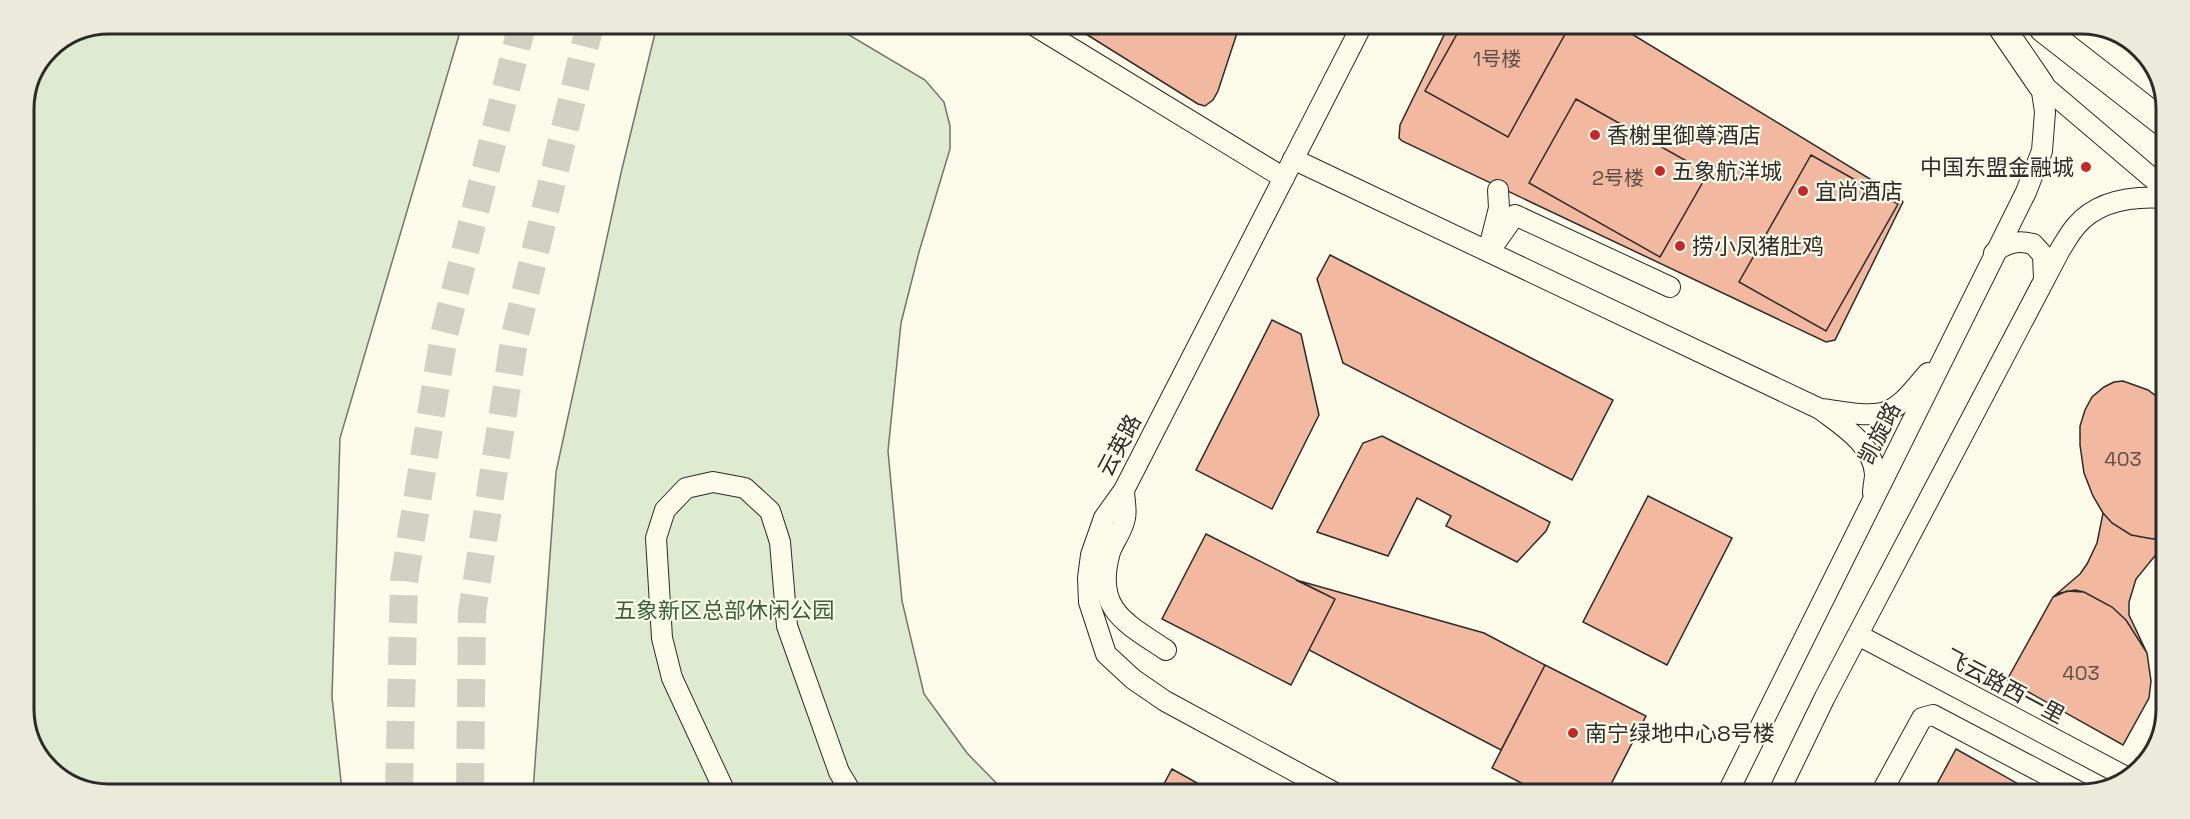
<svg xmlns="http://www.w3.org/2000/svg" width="2190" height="819" font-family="'Space Grotesk','Noto Sans SC',sans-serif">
<rect width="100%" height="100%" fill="#fdfbea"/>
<path fill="#deebd1" stroke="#74746e" stroke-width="1.5" d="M 110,24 L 462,25 L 340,438 L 332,697 L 342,791 L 82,790 L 41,761 L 24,715 L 24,104 L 49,49 Z
M 657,25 L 834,26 L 925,80 L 944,102 L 950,126 L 950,149 L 919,252 L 901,323 L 888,451 L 902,601 L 924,694 L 967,753 L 1005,792 L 533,791 L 556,472 L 621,173 Z"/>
<path fill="#f2b8a0" stroke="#2b2b2b" stroke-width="1.5" d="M 1073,26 L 1239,27 L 1218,91 L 1213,100 L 1205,106 L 1198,104 Z
M 1448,27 L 1622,28 L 1898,196 L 1903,202 L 1901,206 L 1835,340 L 1826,342 L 1402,141 L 1399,138 L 1400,125 Z
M 1461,27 L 1569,27 L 1508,137 L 1425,91 Z
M 1576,99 L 1708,173 L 1660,257 L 1529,183 Z
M 1811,155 L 1898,204 L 1826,331 L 1739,282 Z
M 1330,255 L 1613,400 L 1572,480 L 1343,363 L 1317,279 Z
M 1272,320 L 1301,334 L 1319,415 L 1272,509 L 1196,470 Z
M 2123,381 L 2148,390 L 2164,402 L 2163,536 L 2153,539 L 2131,535 L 2112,523 L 2103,513 L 2093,496 L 2084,473 L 2080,445 L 2080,426 L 2085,410 L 2092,397 L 2104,387 L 2114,382 Z
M 1382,436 L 1550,522 L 1546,531 L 1517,562 L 1446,526 L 1451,516 L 1417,498 L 1388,556 L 1317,532 L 1363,443 Z
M 1648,496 L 1732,538 L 1667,665 L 1583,622 Z
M 2103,513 L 2112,523 L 2131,535 L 2153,539 L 2163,536 L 2163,546 L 2136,579 L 2129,602 L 2129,615 L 2147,653 L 2126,620 L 2112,607 L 2084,592 L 2067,591 L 2053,597 L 2080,574 L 2087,564 L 2097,543 Z
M 1206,534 L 1335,599 L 1291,685 L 1162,619 Z
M 1296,580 L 1484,633 L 1545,665 L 1501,750 L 1309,650 L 1335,599 Z
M 2075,590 L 2084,592 L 2112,607 L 2126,620 L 2147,653 L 2151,681 L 2149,698 L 2123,745 L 2007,680 L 2053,597 L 2060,593 Z
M 1545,665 L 1646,716 L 1606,794 L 1543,794 L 1492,768 Z
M 1956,749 L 2038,795 L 1931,795 Z
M 1172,769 L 1215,793 L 1159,793 Z"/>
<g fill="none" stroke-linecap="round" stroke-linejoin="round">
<path stroke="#d3d1c4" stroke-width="28" stroke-dasharray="28 14" stroke-linecap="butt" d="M 399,791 L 404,581 L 444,335 L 522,25
M 470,791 L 472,612 L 515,335 L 590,25"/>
<defs>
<path id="minor" d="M 1035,26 L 1284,178
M 2037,80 L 2165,189
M 1293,159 L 1820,409 C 1841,425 1873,444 1875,474 C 1875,480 1873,487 1873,493
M 1491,240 L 1499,208 L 1498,190
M 1489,252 L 1515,215 L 1670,287
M 1994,253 C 2006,242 2018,240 2033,244 L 2043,255 L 2044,279
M 1821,409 C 1840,411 1863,417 1882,413 C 1901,409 1916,386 1928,373
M 1124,490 C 1124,499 1127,510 1125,518 C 1123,530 1114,541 1110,552 C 1094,609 1124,622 1166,650
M 1858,635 L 2130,779
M 725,792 L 672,678 L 662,638 L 656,538 L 665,510 L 686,488 L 713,482 L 745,488 L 770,511 L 780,542 L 787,626 L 839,772 L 851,792
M 1335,793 L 1165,701 L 1133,679 L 1106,654 L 1089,602 L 1088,578 L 1091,555 L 1104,518 L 1124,490 L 1361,27
M 1727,794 L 2026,192 L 2042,151 L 2045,112 L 2041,85
M 1778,794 L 1825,697 L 2060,250 C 2065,242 2070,233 2076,226 C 2098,200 2134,196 2165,198
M 1880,795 L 1922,718 L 1933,715 L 2083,794"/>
<path id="major" d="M 2002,28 L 2041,85
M 2043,29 L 2166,125"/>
</defs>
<use href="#minor" stroke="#2b2b2b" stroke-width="22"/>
<use href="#major" stroke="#2b2b2b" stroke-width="28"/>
<use href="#minor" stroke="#fdfbea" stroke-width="20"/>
<use href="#major" stroke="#fdfbea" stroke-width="26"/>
</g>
<g fill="#c62828" stroke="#fdfbea" stroke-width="2">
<circle cx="1595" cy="135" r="6"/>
<circle cx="2086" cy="167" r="6"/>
<circle cx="1660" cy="171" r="6"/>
<circle cx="1803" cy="191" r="6"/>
<circle cx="1680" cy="246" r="6"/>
<circle cx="1573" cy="733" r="6"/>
</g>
<g text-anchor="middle" stroke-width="4.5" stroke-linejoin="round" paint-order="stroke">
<g font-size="20" fill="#5d4e48">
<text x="1497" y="66">1号楼</text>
<text x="1618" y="185">2号楼</text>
<text x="2123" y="466">403</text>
<text x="2081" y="680">403</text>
</g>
<g font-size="22" fill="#2b2b2b" stroke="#fdfbea" text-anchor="start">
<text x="1607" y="143">香榭里御尊酒店</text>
<text x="2074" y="175" text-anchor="end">中国东盟金融城</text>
<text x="1672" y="179">五象航洋城</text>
<text x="1815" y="199">宜尚酒店</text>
<text x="1692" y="254">捞小凤猪肚鸡</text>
<text x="1585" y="741">南宁绿地中心8号楼</text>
</g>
<g font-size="22" fill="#2b2b2b" stroke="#fdfbea">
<text transform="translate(1879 433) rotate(-63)" y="8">凯旋路</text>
<text transform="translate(1119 445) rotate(-62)" y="8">云英路</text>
<text transform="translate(2005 686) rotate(28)" y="8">飞云路西一里</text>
</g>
<g font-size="22" fill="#34623c" stroke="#fdfbea">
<text x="724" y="618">五象新区总部休闲公园</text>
</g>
</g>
<path d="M0 0H2190V819H0ZM109 34H2081A75 75 0 0 1 2156 109V709A75 75 0 0 1 2081 784H109A75 75 0 0 1 34 709V109A75 75 0 0 1 109 34Z" fill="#eceadb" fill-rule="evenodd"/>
<path fill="none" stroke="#2b2b2b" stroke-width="3" d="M109 34H2081A75 75 0 0 1 2156 109V709A75 75 0 0 1 2081 784H109A75 75 0 0 1 34 709V109A75 75 0 0 1 109 34Z"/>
</svg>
